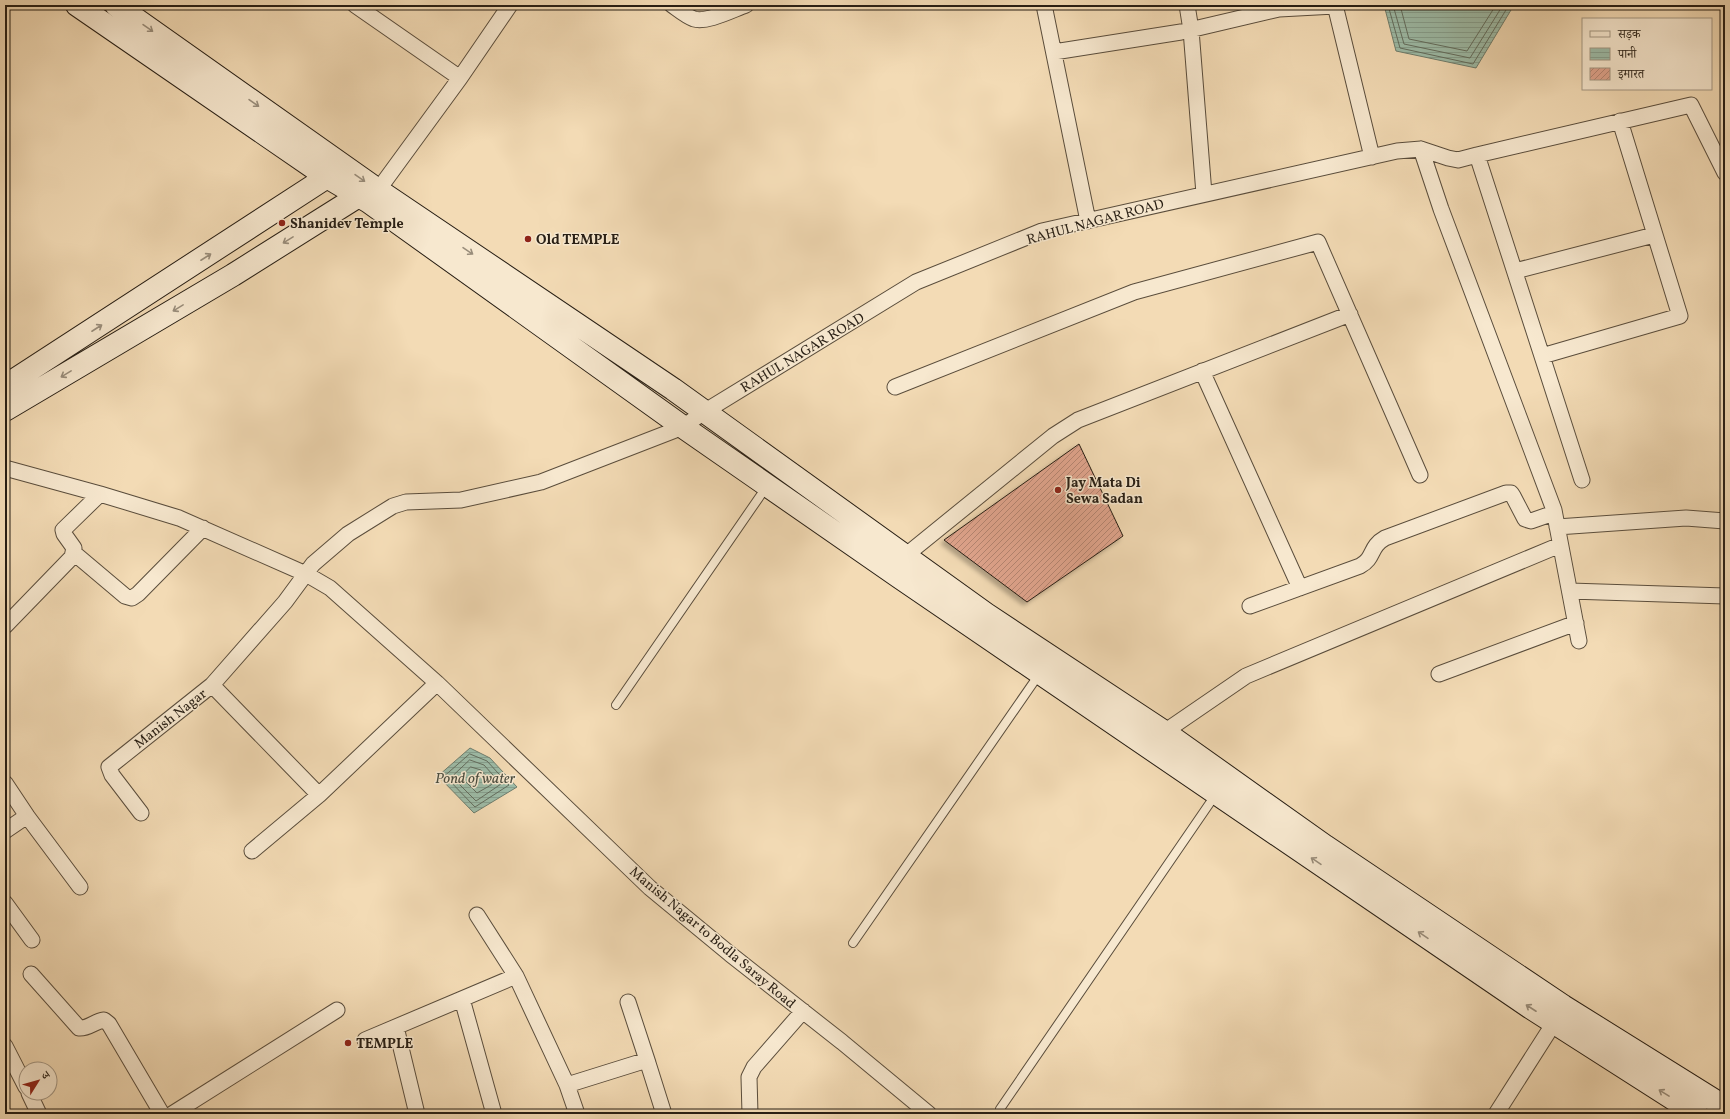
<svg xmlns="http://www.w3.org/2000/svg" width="1730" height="1119" font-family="Vollkorn,'Noto Serif Devanagari',serif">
<defs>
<pattern id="water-rules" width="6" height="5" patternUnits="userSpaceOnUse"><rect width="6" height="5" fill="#9dbca8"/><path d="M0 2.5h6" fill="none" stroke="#87a190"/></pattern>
<pattern id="building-hatch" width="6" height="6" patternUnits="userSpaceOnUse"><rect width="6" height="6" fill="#e1a58e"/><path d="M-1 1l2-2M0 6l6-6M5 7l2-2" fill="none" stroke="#b68673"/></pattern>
<filter id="shadow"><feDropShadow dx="-3.5" dy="3.5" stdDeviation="2" flood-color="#0004"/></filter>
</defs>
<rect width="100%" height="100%" fill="#f3dbb5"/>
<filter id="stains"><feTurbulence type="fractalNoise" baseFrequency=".005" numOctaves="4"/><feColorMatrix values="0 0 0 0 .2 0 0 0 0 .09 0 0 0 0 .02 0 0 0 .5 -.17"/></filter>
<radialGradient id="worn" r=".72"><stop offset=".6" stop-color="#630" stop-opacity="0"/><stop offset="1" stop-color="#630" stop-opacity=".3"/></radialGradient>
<path fill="url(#water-rules)" stroke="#6e7d6d" d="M 1384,5 L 1514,5 L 1476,68 L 1396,51 Z
M 470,748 L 490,758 L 517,787 L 474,813 L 438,776 Z"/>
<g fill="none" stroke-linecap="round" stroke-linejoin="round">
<path stroke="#626d5e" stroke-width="1" d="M 1388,5 L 1400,48 L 1473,64 L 1509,5
M 1393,5 L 1404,44 L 1470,58 L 1503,5
M 1400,5 L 1409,39 L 1467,51 L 1496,5
M 470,754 L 487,761 L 509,785 L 475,807 L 445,776 Z
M 470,760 L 484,765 L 501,784 L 476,801 L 452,777 Z
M 471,767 L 481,770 L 492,783 L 491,785 L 477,793 L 461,777 Z"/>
</g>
<path fill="url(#building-hatch)" stroke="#271e14" filter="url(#shadow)" d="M 1079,444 L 1123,536 L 1027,602 L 944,540 Z"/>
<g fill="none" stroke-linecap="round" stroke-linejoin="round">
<defs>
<path id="lane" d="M 616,705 L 767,486
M 853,943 L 1040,673
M 1000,1109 L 1216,794"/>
<path id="street" d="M 355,5 L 460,78
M 672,5 C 679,10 686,16 694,19 C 707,23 732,10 746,5
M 1044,5 L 1088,221
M 1187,5 L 1191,30 L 1204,194
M 1335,5 L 1372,157
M 1054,52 L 1181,32 L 1279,9 L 1335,6
M 1421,149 L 1441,209 L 1554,510 L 1579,641
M 373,197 L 460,78 L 510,5
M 1515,271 L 1654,235
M 1542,356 L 1680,316 L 1620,121
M 1202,371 L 1300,588
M 895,387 L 1134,292 L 1318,242 L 1420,475
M 5,468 L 100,494 L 179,518 L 306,574 L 330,588 L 437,683 L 319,795 L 252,851
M 1582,480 L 1477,155 L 1691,105 L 1725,173
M 1557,527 L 1686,518 L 1725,521
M 74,553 L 125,596 L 132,598 L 138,594 L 203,528
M 905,556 L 1053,436 L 1078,420 L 1350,314
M 1570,591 L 1725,596
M 1250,606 L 1360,566 C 1375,558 1369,547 1385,538 L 1506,493 L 1511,493 L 1513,496 L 1525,519 L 1531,521 L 1554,513
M 5,626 L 72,557 L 74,548 L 64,534 L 63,530 L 100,494
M 1439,674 L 1576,623
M 437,683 L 650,888 L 730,954 L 842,1042 L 929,1114
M 212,685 L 285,602 L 313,564 L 348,534 L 393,506 L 406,502 L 461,500 L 541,482 L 683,427 L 704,412 L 916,282 L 1042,231 L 1397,151 L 1421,149 L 1448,158 L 1458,160 L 1477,155
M 1157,737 L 1246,676 L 1560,545
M 5,783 L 27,816 L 80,887
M 141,813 L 112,775 L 109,767 L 212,685 L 319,795
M 5,831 L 27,816
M 5,903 L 32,940
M 477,915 L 516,976 L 567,1085 L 577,1114
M 31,974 L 79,1028 C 88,1029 95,1021 104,1020 L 109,1024 L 162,1114
M 462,999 L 494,1114
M 628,1002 L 648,1063
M 396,1027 L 417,1114
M 365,1040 L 516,976
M 5,1046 L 26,1087
M 567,1085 L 647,1060 L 664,1114
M 29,1093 L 39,1114
M 172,1114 L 337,1010
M 750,1114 L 749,1077 L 754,1067 L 803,1011
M 1496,1114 L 1554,1023"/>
<path id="secondary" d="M 77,5 L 327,177 L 369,202 L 683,427 L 899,577 L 1531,1008 L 1697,1114
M 116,5 L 378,190 L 673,389 L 986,614 L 1163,731 L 1325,846 L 1563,1006 L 1725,1107
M 5,386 L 327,177
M 5,410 L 233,275 L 357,197"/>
</defs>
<use href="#lane" stroke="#5a4d3c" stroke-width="10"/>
<use href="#street" stroke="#5a4d3c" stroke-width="17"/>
<use href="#secondary" stroke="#271e14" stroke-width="24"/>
<use href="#lane" stroke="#f7e8cf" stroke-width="8"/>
<use href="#street" stroke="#f7e8cf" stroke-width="15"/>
<use href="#secondary" stroke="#f7e8cf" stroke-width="22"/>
</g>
<defs><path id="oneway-shaft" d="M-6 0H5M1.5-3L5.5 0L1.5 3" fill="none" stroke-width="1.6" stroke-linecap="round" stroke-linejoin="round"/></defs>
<g stroke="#998d7b">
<use href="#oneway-shaft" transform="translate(148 28) rotate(35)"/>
<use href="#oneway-shaft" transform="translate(254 103) rotate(35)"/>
<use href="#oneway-shaft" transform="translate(360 178) rotate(35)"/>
<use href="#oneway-shaft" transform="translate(288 240) rotate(148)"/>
<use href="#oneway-shaft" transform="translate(468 251) rotate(34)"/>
<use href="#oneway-shaft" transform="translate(206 257) rotate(-33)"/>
<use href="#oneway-shaft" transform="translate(178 308) rotate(149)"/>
<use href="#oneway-shaft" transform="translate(97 328) rotate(-33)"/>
<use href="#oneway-shaft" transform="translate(66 374) rotate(149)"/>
<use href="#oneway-shaft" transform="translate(1316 861) rotate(-146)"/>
<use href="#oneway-shaft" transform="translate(1423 935) rotate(-146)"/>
<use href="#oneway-shaft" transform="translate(1531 1008) rotate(-147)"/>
<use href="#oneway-shaft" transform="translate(1664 1093) rotate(-148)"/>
</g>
<g fill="#8f2418" stroke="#f7e8cf" stroke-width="1.5">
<circle cx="282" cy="223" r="4"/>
<circle cx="528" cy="239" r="4"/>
<circle cx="1058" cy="490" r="4"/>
<circle cx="348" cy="1043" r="4"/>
</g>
<g text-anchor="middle" stroke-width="3" stroke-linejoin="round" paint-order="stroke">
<g font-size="14" fill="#271e14" stroke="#f7e8cf">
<text transform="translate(1095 221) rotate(-15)" y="5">RAHUL NAGAR ROAD</text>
<text transform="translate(802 352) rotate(-31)" y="5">RAHUL NAGAR ROAD</text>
<text transform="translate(170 718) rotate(-38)" y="5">Manish Nagar</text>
<text transform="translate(713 937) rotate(40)" y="5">Manish Nagar to Bodla Saray Road</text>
</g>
<g font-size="14" font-weight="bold" fill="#271e14" stroke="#f7e8cf" text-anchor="start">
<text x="290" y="228">Shanidev Temple</text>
<text x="536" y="244">Old TEMPLE</text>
<text x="1066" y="487">Jay Mata Di<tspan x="1066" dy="16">Sewa Sadan</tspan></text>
<text x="356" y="1048">TEMPLE</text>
</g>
<g font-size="15" font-style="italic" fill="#4a4d40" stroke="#f7e8cf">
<text x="475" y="783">Pond of water</text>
</g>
</g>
<rect width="1730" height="1119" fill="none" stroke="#f3dbb5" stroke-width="20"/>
<rect x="6" y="6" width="1718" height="1107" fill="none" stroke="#271e14" stroke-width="2"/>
<rect x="10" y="10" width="1710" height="1099" fill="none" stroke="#271e14"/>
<rect x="1582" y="18" width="130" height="72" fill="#f7e8cf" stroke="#a49784"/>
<rect x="1590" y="31" width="20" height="6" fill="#f7e8cf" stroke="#a49784"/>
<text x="1618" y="38" font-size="12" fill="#271e14">सड़क</text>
<rect x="1590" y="48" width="20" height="12" fill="url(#water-rules)" stroke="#a49784"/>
<text x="1618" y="58" font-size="12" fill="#271e14">पानी</text>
<rect x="1590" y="68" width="20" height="12" fill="url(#building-hatch)" stroke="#a49784"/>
<text x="1618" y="78" font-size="12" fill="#271e14">इमारत</text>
<g transform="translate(38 1081) rotate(53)"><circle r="19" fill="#f7e8cf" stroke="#a49784"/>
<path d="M0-3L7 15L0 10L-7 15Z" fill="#8f2418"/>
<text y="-6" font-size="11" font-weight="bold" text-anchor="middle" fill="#271e14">उ</text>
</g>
<rect width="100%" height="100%" filter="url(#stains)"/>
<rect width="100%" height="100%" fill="url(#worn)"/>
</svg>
